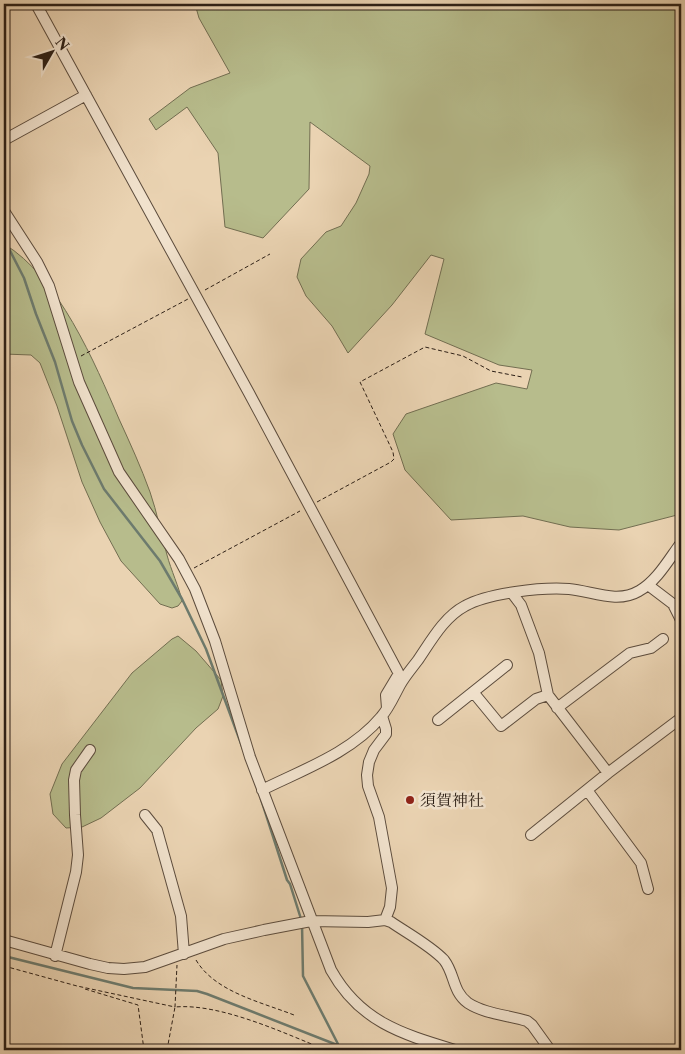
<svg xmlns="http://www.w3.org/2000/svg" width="685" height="1054" font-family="'Libre Caslon Text','Noto Serif JP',serif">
<rect width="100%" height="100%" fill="#ead3b2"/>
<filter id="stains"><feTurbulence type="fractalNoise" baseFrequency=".004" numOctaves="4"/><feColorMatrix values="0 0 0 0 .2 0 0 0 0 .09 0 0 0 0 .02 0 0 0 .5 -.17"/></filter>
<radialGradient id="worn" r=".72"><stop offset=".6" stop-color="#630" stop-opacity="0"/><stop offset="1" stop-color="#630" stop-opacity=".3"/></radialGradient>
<path fill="#b7bc8c" stroke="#726e51" d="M 195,4 L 681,4 L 681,514 L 619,530 L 570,527 L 523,516 L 451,520 L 405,470 L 393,434 L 406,414 L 496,383 L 527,389 L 532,370 L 499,365 L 425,334 L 444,259 L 431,255 L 392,305 L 348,353 L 332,326 L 306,296 L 297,277 L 301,259 L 326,232 L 341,226 L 356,203 L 369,174 L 370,166 L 310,122 L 309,189 L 263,238 L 225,227 L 218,153 L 187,107 L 156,130 L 149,119 L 190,88 L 230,73 L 199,18 Z
M 4,244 C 58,276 95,363 119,419 C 130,443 141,467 150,492 C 157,512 161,534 167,555 C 171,570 179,587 182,601 L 178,606 L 172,608 L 160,604 L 121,561 L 100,522 L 82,482 L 57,406 L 40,363 L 31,355 L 4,354 Z
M 178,636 L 196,651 L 221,680 L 223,696 L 218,709 L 196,728 L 140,788 L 101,818 L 82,827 L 66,828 L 53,814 L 50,794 L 62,764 L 132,673 L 172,639 Z"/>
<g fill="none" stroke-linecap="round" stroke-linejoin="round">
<path stroke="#6d7b6e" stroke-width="2.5" d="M 4,239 L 24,278 L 36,314 L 55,362 L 72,421 L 82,445 L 104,489 L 160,561 L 182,599 L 206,649 L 243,749
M 261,799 L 287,880 L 290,884 L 301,919
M 302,924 L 303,976 L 339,1046
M 4,956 L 133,988 L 197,991 L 207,994 L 350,1050"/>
<defs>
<path id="minor" d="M 36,4 L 249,393 L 398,672 L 398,675 L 386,695 L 387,708
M 4,140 L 86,95
M 4,211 L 37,262 L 49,286 L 79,382 L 119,472 L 179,559 L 195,589 L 215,641 L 250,757 L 331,970 C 360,1022 402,1034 455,1050
M 648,585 L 673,604 L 681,620
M 512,593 L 521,605 L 539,653 L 548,695 L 608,773
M 473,692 L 501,726 L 536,699 L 548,695
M 557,708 L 630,653 L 651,648 L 663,639
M 382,716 L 386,729 L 386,734 L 374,750 L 369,762 L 367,775 L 368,786 L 379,817 L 392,888 L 390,907 L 385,920
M 438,720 L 507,665
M 262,790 C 302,770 351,753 381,717 C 389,708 394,696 400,685 C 405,676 412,668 418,660 C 431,641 444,617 465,606 C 488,593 542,587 569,589 C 592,591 617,604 639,591 C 657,581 669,559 681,543
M 587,790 L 641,863 L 648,889
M 145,815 L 157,830 L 181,916 L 184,954
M 531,835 L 608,773 L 681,718
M 4,940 L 90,964 L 108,968 L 124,969 L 145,967 L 224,939 L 264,930 L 311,921 L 368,922 L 385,920 L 391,922 C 407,933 431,946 444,960 C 455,974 452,991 468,1003 C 485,1014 508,1015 527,1021 L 532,1025 L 550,1050
M 55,956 L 76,872 L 78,855 L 75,815 L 74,780 L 76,770 L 90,750"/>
</defs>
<use href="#minor" stroke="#5c4c3d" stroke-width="12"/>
<path stroke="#2c1f16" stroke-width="1" stroke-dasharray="4 2.5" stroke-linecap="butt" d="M 205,290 L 270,254
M 81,356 L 188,299
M 317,502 L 391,462 L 394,459 L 393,452 L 360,382 L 425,347 L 463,356 L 491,371 L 522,377
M 194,568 L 300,511
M 196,960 C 215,992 261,1002 294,1015
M 4,966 L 77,986 L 175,1007 L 177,965
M 85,989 L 138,1005 L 144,1050
M 167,1050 L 175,1007 C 220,1003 284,1033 326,1050"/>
<use href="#minor" stroke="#f1e2cd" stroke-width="10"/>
</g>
<circle fill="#8f2418" stroke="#f1e2cd" stroke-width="2" cx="410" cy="800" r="5"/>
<g text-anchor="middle" stroke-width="5" stroke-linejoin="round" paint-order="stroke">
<g font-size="16" fill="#2c1f16" stroke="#f1e2cd" text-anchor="start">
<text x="420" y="806">須賀神社</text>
</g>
</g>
<rect width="685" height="1054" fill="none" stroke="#ead3b2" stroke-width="20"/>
<rect x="5" y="5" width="675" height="1044" fill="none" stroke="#2c1f16" stroke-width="2.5"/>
<rect x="10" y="10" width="665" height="1034" fill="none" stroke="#2c1f16"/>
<g transform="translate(52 52) rotate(51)" stroke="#f1e2cd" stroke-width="4" paint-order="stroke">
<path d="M0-4L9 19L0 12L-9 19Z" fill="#2c1f16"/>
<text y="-8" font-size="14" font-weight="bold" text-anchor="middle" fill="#2c1f16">N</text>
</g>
<rect width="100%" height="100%" filter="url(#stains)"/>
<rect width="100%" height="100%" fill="url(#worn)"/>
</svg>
